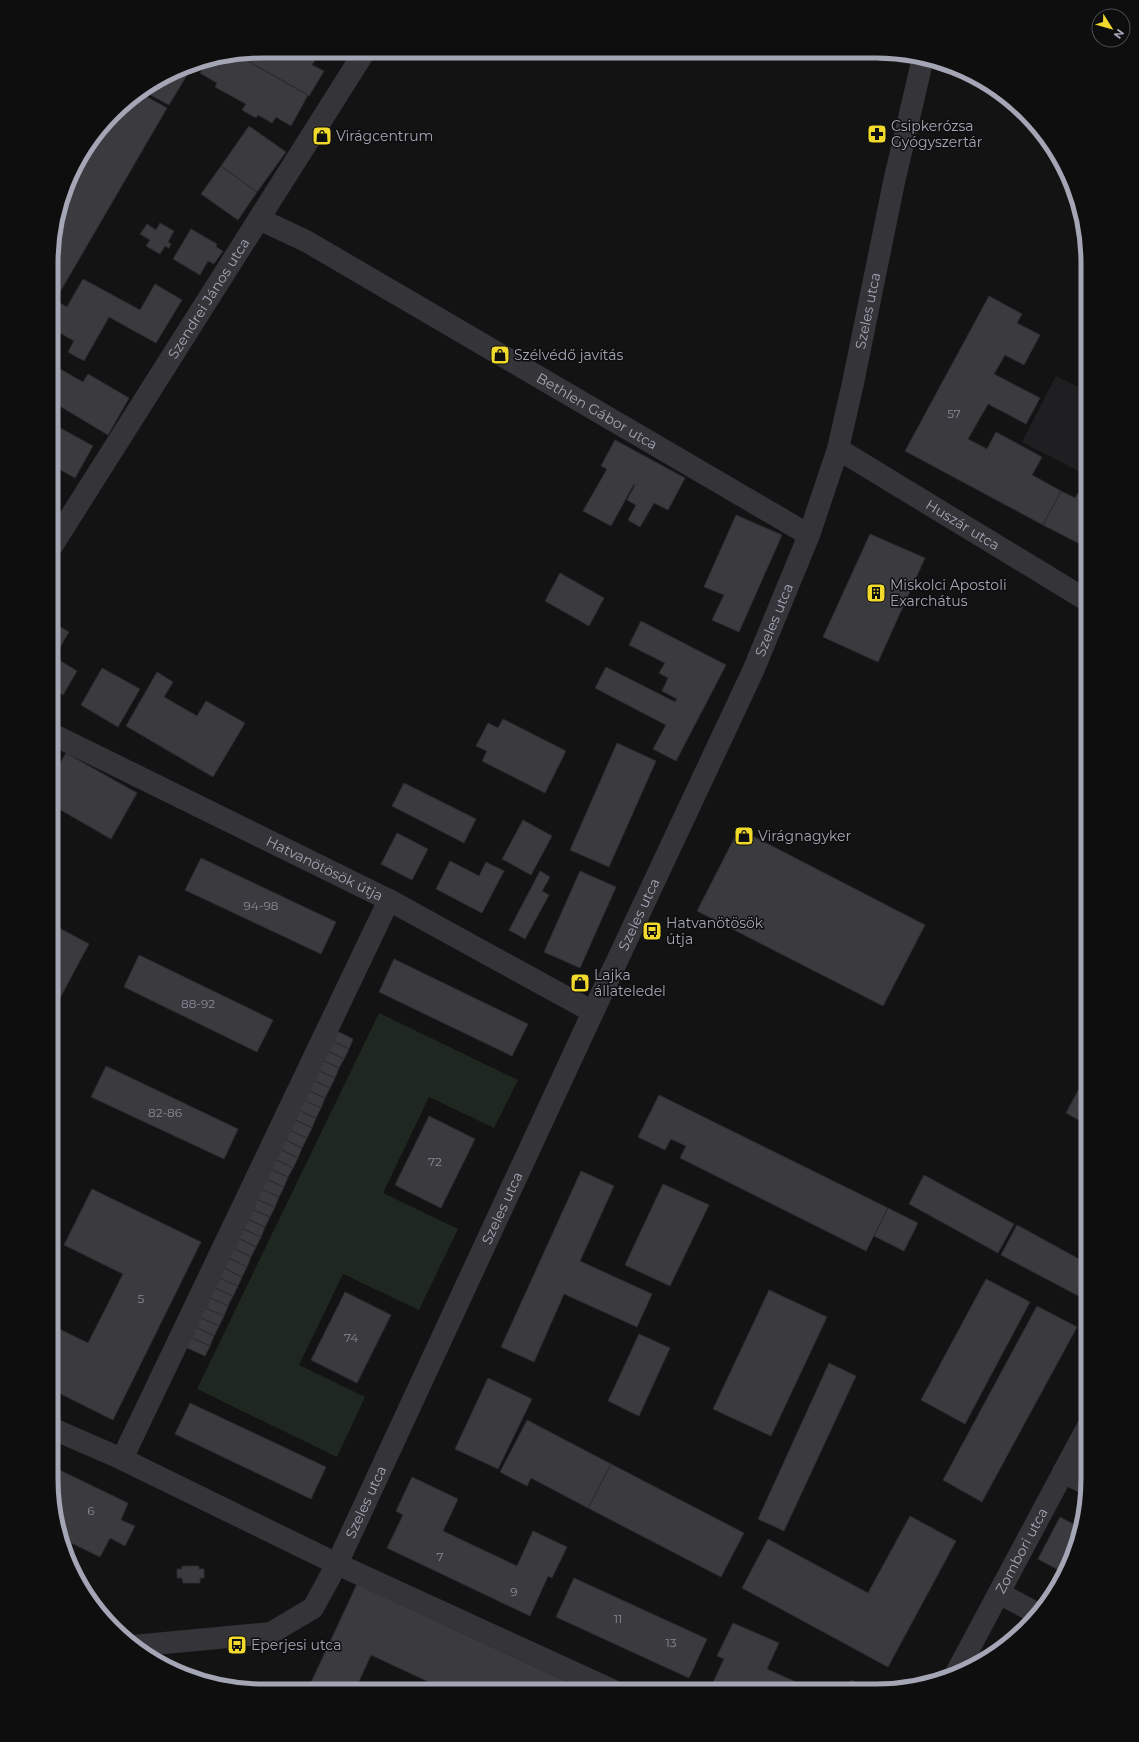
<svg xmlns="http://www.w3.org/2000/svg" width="1139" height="1742" font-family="Montserrat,sans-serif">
<rect width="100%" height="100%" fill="#131314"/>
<path fill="#1f1f21" d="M 1056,376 L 1088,392 L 1088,476 L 1022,442 Z"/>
<path fill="#1f2721" d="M 379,1013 L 518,1080 L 494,1128 L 429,1097 L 383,1193 L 458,1229 L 419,1310 L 343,1274 L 299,1365 L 365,1397 L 337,1457 L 197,1389 Z"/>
<path fill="#3a3a3f" stroke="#2d2d30" d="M 263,51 L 320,51 L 312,65 L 324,71 L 309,96 L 239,56 Z
M 239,56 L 308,95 L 291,126 L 276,117 L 272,123 L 258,115 L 256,118 L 242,110 L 246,104 L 215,87 L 217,83 L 200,73 L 207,62 L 216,60 L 225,65 L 229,58 Z
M 193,65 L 169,105 L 143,91 L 182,67 Z
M 140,93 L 167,108 L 60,292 L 53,288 L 53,235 L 73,169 L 123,104 Z
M 249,126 L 286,152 L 257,192 L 221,166 Z
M 221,166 L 257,192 L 238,220 L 201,194 Z
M 160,223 L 174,231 L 168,242 L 171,244 L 169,248 L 165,246 L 160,254 L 146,246 L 150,240 L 140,234 L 147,224 L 156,230 Z
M 191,229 L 217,244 L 216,247 L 223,251 L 214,264 L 208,261 L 200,275 L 173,259 Z
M 83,279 L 140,310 L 155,284 L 182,300 L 156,343 L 109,317 L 84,361 L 68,352 L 74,341 L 53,329 L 53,299 L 67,307 Z
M 989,296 L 1022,314 L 1017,323 L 1040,335 L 1024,365 L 1005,355 L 994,374 L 1040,398 L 1026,424 L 988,404 L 968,439 L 987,449 L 996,432 L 1042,457 L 1032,475 L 1061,491 L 1043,525 L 905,451 Z
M 53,365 L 83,382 L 88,374 L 129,398 L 108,435 L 53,402 Z
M 53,424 L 93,446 L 75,478 L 52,465 Z
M 615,440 L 685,478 L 668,510 L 654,503 L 640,527 L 628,520 L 636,505 L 627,500 L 635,485 L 634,484 L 611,526 L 583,511 L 607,469 L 601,466 Z
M 1061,491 L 1075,498 L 1078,493 L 1088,498 L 1088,543 L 1086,547 L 1043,525 Z
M 736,515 L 782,535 L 739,632 L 712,620 L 724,595 L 704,587 Z
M 870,534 L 925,558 L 878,662 L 823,637 Z
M 560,573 L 604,598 L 589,626 L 545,601 Z
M 641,621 L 726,665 L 676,761 L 653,749 L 666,725 L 595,688 L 606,667 L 675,702 L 677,699 L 662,691 L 668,678 L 659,673 L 665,663 L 629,645 Z
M 52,622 L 69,632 L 54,657 L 77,671 L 63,695 L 52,689 Z
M 102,668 L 140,689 L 118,727 L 81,705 Z
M 157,672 L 173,682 L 164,697 L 197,716 L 206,701 L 245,723 L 213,777 L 126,726 Z
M 503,719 L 566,751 L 545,793 L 482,761 L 487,751 L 476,746 L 488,723 L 498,728 Z
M 617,743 L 656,761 L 609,867 L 570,850 Z
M 66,753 L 137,793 L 111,839 L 52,805 L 52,777 Z
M 404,783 L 476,819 L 464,843 L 392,806 Z
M 523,820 L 552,836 L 531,875 L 502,859 Z
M 739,829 L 925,925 L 883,1006 L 697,911 Z
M 397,833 L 428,849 L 412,880 L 381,864 Z
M 201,858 L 336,922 L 321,954 L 185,890 Z
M 450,861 L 479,876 L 486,862 L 504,871 L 482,913 L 436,889 Z
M 540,871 L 550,877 L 542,891 L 549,895 L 525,939 L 509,930 Z
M 580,871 L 616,887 L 580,968 L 544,952 Z
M 52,924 L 89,944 L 60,998 L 52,993 Z
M 139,955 L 273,1020 L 257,1052 L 124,987 Z
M 394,959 L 528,1024 L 512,1056 L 379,992 Z
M 52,993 L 60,998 L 52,1014 Z
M 333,1029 L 353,1039 L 349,1049 L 329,1039 Z
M 329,1039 L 349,1049 L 344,1059 L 324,1049 Z
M 324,1049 L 344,1059 L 339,1068 L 320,1059 Z
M 320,1059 L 339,1068 L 335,1078 L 315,1069 Z
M 106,1066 L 238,1129 L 224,1159 L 91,1097 Z
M 315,1069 L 335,1078 L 330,1088 L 310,1079 Z
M 1088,1072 L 1088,1125 L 1066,1113 Z
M 310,1079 L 330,1088 L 325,1098 L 305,1089 Z
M 305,1089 L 325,1098 L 321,1108 L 301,1099 Z
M 659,1095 L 888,1208 L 866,1251 L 680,1158 L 686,1146 L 671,1139 L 665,1150 L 638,1137 Z
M 301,1099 L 321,1108 L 316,1118 L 296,1109 Z
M 296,1109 L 316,1118 L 312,1128 L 292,1118 Z
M 429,1116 L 475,1139 L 441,1208 L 395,1185 Z
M 292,1118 L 312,1128 L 307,1138 L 287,1129 Z
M 287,1129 L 307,1138 L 302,1148 L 282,1138 Z
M 282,1138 L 302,1148 L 298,1158 L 278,1148 Z
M 278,1148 L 298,1158 L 293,1168 L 273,1158 Z
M 273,1158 L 293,1168 L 288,1177 L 268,1168 Z
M 268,1168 L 288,1177 L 284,1187 L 264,1178 Z
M 581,1171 L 614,1186 L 580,1261 L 652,1294 L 637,1327 L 564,1294 L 534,1362 L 501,1347 Z
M 924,1175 L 1014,1224 L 998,1253 L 909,1204 Z
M 264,1178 L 284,1187 L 279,1197 L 259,1188 Z
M 663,1184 L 709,1205 L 670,1286 L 625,1265 Z
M 259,1188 L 279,1197 L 275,1207 L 254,1198 Z
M 92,1189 L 201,1242 L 113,1420 L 51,1389 L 51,1325 L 88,1343 L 123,1274 L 64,1245 Z
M 254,1198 L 275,1207 L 270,1217 L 250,1208 Z
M 250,1208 L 270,1217 L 265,1227 L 245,1218 Z
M 888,1208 L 918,1223 L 904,1251 L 874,1236 Z
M 245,1218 L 265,1227 L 261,1237 L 241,1228 Z
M 1017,1225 L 1088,1264 L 1088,1301 L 1001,1255 Z
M 241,1228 L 261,1237 L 256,1247 L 236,1237 Z
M 236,1237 L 256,1247 L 251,1257 L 231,1247 Z
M 231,1247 L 251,1257 L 247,1267 L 227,1257 Z
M 227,1257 L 247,1267 L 242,1277 L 222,1267 Z
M 222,1267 L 242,1277 L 238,1286 L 217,1277 Z
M 217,1277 L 238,1286 L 233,1296 L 213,1287 Z
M 986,1279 L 1030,1302 L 965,1424 L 921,1400 Z
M 213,1287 L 233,1296 L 228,1306 L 208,1297 Z
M 769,1290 L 827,1317 L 771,1436 L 713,1409 Z
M 345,1292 L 391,1315 L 357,1383 L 311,1360 Z
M 208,1297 L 228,1306 L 224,1316 L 203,1307 Z
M 1037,1306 L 1077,1327 L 982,1502 L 943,1480 Z
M 203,1307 L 224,1316 L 219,1326 L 199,1317 Z
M 199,1317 L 219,1326 L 214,1336 L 194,1326 Z
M 194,1326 L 214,1336 L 210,1346 L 190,1337 Z
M 639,1334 L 670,1348 L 639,1416 L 608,1401 Z
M 190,1337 L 210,1346 L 205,1356 L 185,1347 Z
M 829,1363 L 856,1376 L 784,1531 L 758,1519 Z
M 488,1378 L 532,1399 L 498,1469 L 455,1449 Z
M 190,1403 L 326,1467 L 311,1499 L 175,1434 Z
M 527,1420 L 611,1464 L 588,1508 L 531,1478 L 527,1486 L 500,1472 Z
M 611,1464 L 744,1533 L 721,1577 L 588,1508 Z
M 51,1466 L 128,1503 L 121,1520 L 135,1526 L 125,1546 L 110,1538 L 100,1557 L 63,1539 L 51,1479 Z
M 412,1477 L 458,1499 L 443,1531 L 517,1566 L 533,1531 L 567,1547 L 552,1578 L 548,1576 L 530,1616 L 387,1548 L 403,1515 L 396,1511 Z
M 910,1516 L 956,1541 L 888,1667 L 742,1588 L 768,1539 L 868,1593 Z
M 1060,1517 L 1081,1528 L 1077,1548 L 1064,1573 L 1038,1559 Z
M 182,1566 L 199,1566 L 199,1569 L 204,1569 L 204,1578 L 200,1578 L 200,1583 L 183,1583 L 182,1578 L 177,1578 L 177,1569 L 182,1569 Z
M 574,1578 L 707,1639 L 689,1678 L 556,1617 Z
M 357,1584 L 585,1690 L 446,1690 L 371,1655 L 355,1690 L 308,1689 Z
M 733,1623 L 779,1643 L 767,1669 L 816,1691 L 710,1689 L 724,1659 L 717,1656 Z
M 851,1680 L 875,1691 L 846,1691 Z"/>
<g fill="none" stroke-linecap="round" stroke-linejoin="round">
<g stroke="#343439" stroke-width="22">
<path id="s1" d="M 259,219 L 306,241 L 809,535"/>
<path id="s2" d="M 838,449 L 1088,601"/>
<path id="s3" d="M 52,546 L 365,51"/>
<path id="s4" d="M 52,734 L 389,900 L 593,1012"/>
<path d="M 51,1428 L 122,1459 L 337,1564 L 612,1690"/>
<path d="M 122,1459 L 389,900"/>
<path d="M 1063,1472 L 1088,1485"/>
<path d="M 999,1593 L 1038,1614"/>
<path id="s5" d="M 133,1646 L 271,1633 L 313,1608 L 337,1564 L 593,1012 L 753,671 L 809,535 L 838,449 L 853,383 L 894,182 L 923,58"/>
<path id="s6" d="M 955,1675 L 1088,1426"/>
</g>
</g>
<defs>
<symbol id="pharmacy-square" viewBox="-11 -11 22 22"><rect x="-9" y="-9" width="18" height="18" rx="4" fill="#f2da2d" stroke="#0e0e0f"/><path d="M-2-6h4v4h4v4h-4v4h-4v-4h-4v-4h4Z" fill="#111"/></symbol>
<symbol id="shop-square" viewBox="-11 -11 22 22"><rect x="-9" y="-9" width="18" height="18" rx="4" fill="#f2da2d" stroke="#0e0e0f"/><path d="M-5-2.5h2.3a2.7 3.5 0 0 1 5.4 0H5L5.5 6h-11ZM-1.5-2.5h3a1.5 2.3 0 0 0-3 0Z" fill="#111"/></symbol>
<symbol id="building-square" viewBox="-11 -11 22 22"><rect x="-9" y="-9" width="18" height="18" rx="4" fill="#f2da2d" stroke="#0e0e0f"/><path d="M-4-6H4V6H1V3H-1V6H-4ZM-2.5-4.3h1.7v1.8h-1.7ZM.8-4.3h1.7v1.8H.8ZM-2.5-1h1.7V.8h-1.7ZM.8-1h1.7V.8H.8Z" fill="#111"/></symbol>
<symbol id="bus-square" viewBox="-11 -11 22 22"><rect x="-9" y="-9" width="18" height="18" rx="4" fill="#f2da2d" stroke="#0e0e0f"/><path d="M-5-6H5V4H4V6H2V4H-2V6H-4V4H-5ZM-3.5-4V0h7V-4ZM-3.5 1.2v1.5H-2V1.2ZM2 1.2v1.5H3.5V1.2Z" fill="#111"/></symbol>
</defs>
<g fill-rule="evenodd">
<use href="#pharmacy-square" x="866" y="123" width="22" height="22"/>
<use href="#shop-square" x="311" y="125" width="22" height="22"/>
<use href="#shop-square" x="489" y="344" width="22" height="22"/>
<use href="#building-square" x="865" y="582" width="22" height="22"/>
<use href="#shop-square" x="733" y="825" width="22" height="22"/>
<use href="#bus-square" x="641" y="920" width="22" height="22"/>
<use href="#shop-square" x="569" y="972" width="22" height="22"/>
<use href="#bus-square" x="226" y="1634" width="22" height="22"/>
</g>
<g text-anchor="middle" stroke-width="3" stroke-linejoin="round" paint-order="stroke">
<g font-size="12" fill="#8a8b98">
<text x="954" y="418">57</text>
<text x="261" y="910">94-98</text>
<text x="198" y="1008">88-92</text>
<text x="165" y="1117">82-86</text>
<text x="435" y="1166">72</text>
<text x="141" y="1303">5</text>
<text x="351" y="1342">74</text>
<text x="91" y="1515">6</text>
<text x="440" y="1561">7</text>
<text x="514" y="1596">9</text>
<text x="618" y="1623">11</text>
<text x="671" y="1647">13</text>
</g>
<g font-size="14" fill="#a4a6b5" stroke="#0e0e0f" text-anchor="start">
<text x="891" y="131">Csipkerózsa<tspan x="891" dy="16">Gyógyszertár</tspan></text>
<text x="336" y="141">Virágcentrum</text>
<text x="514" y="360">Szélvédő javítás</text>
<text x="890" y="590">Miskolci Apostoli<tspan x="890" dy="16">Exarchátus</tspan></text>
<text x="758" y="841">Virágnagyker</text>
<text x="666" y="928">Hatvanötösök<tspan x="666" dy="16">útja</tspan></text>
<text x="594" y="980">Lajka<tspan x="594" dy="16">állateledel</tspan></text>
<text x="251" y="1650">Eperjesi utca</text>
</g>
<g font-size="14" fill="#a4a6b5" stroke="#0e0e0f">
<text dy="5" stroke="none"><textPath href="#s3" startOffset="293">Szendrei János utca</textPath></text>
<text dy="5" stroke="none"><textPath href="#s5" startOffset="1602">Szeles utca</textPath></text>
<text dy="5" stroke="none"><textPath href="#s1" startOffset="389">Bethlen Gábor utca</textPath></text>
<text dy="5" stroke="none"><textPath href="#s2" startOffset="146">Huszár utca</textPath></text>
<text dy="5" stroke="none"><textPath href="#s5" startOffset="1278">Szeles utca</textPath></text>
<text dy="5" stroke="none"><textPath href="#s4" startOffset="304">Hatvanötösök útja</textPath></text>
<text dy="5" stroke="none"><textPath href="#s5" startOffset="954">Szeles utca</textPath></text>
<text dy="5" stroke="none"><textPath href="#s5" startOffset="630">Szeles utca</textPath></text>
<text dy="5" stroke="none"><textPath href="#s5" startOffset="306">Szeles utca</textPath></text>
<text dy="5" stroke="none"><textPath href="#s6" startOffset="141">Zombori utca</textPath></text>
</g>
</g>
<path d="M0 0H1139V1742H0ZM263 58H876A205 205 0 0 1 1081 263V1479A205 205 0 0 1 876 1684H263A205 205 0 0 1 58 1479V263A205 205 0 0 1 263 58Z" fill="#0e0e0f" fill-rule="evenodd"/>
<path fill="none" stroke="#a4a6b5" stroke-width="5" d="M263 58H876A205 205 0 0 1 1081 263V1479A205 205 0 0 1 876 1684H263A205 205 0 0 1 58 1479V263A205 205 0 0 1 263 58Z"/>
<g transform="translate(1111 28) rotate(127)"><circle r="19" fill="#0e0e0f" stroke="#4a4b51"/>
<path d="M0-3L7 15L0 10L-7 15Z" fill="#f2da2d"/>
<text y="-6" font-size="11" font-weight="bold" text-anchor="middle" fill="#a4a6b5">N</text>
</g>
</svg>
